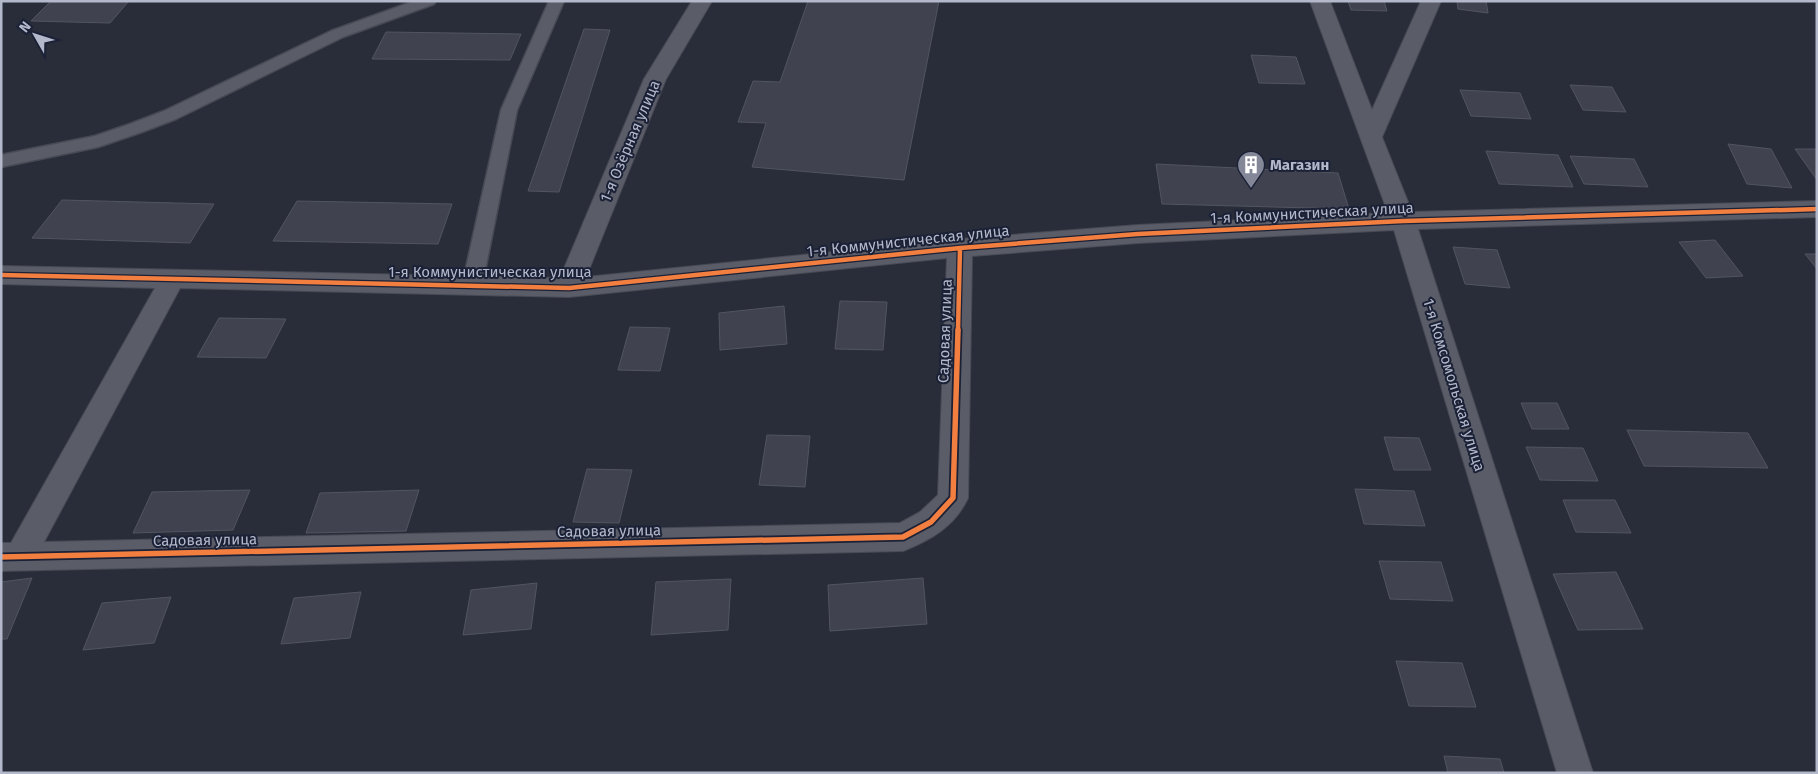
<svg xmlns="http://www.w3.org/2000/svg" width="1818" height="774" font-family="'Fira Sans',sans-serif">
<rect width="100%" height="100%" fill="#292d3a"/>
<path fill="#40434f" stroke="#515561" d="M 51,1 L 129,1 L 110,23 L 31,21 Z
M 808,1 L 939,1 L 904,180 L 752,167 L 766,123 L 738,122 L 753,81 L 780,82 Z
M 1348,1 L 1384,1 L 1387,11 L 1351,10 Z
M 1457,1 L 1486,1 L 1488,13 L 1458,9 Z
M 584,29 L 610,30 L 559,192 L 528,191 Z
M 386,32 L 521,34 L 510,60 L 372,59 Z
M 1251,55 L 1296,57 L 1305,84 L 1259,83 Z
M 1570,85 L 1612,87 L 1626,112 L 1583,110 Z
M 1460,90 L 1520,93 L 1531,119 L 1471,116 Z
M 1728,144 L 1771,149 L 1792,188 L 1747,184 Z
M 1795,149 L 1817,149 L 1817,180 Z
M 1486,151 L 1558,155 L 1573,187 L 1499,184 Z
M 1570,156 L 1634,159 L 1648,187 L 1584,184 Z
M 1156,164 L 1338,173 L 1349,209 L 1162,204 Z
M 62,200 L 214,204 L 190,243 L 32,238 Z
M 297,201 L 452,204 L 438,244 L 273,241 Z
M 1715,240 L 1743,276 L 1706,278 L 1679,242 Z
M 1453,247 L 1497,250 L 1510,288 L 1465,284 Z
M 1805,254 L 1817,254 L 1817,269 Z
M 840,301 L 887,302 L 883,350 L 835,349 Z
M 784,306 L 787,344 L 720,350 L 719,313 Z
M 219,318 L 286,319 L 266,358 L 197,357 Z
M 630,327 L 670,328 L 660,371 L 618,370 Z
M 1521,403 L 1557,403 L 1569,429 L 1532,429 Z
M 1627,430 L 1748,433 L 1768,468 L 1644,466 Z
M 767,435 L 810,436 L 805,487 L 759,485 Z
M 1384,437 L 1419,438 L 1431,470 L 1394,470 Z
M 1526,447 L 1583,448 L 1598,481 L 1540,480 Z
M 587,469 L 632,470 L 619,523 L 573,522 Z
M 1355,489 L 1414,491 L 1425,526 L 1364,524 Z
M 250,490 L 233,530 L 133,533 L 152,492 Z
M 419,490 L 406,531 L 306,533 L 320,493 Z
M 1563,500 L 1615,500 L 1631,533 L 1576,532 Z
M 1379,561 L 1441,562 L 1453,601 L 1390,599 Z
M 1616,572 L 1643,629 L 1578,630 L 1553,574 Z
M 32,578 L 7,639 L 1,639 L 1,582 Z
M 923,578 L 927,624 L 830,631 L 828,585 Z
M 731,579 L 728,630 L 651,635 L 656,582 Z
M 537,583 L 531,629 L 463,635 L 471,590 Z
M 361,592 L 350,638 L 281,644 L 294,598 Z
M 171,597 L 154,643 L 83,650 L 102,603 Z
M 1396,661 L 1462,663 L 1476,707 L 1409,706 Z
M 1444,756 L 1500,759 L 1504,773 L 1448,773 Z"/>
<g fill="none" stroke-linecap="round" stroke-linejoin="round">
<defs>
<path id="service" d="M 414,1 L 436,1 L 434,4 L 343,37 L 176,119 L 142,132 L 98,147 L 1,167 L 1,155 L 95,136 L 130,124 L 164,111 L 331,31 Z
M 549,1 L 564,1 L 517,110 L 482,286 L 479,291 L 472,293 L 465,291 L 462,286 L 501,110 Z"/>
<path id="minor" d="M 692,1 L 712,1 L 666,79 L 586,277 L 960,239 L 1138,225 L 1388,213 L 1310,1 L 1330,1 L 1372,110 L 1421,1 L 1441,1 L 1382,137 L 1412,212 L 1817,201 L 1817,217 L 1418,229 L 1593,773 L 1557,773 L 1394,230 L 1138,243 L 972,256 L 968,498 C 955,526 931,540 903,551 L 1,571 L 1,543 L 11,543 L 155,288 L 1,284 L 1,266 L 560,278 L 644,79 ZM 947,258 L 938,495 L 920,512 L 900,523 L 44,542 L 180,288 L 569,297 Z"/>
</defs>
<use href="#service" stroke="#474a54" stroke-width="3"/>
<use href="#minor" stroke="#474a54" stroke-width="2"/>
<use href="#service" fill="#5a5c67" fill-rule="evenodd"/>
<use href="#minor" fill="#5a5c67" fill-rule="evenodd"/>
<defs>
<path id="cycleway-far1" d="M 1,275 L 569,288 L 960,248 L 1138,234 L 1403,221 L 1817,209
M 958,331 L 960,248"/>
<path id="cycleway" d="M 1,557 L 903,537 L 931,522 L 953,498 L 958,330"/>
</defs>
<use href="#cycleway-far1" stroke="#1b2136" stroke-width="7"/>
<use href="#cycleway" stroke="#1b2136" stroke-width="9"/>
<use href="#cycleway-far1" stroke="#f27e40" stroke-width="4.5"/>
<use href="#cycleway" stroke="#f27e40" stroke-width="5.5"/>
</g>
<defs>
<symbol id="building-pin" viewBox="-11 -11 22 30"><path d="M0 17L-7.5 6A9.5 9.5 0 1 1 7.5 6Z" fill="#838798" stroke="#1b2136"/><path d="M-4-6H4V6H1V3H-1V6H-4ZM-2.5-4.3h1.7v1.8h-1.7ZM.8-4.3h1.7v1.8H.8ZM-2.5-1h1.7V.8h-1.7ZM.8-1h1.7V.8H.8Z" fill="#fff"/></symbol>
</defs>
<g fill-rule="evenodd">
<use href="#building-pin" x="1235" y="149" width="32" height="43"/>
</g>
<g text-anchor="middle" stroke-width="4" stroke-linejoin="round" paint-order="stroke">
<g font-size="15" fill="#b3b8cb" stroke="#1b2136">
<text transform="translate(630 141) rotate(-67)" y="5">1-я Озёрная улица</text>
<text transform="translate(1312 213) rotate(-3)" y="5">1-я Коммунистическая улица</text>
<text transform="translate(908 241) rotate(-6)" y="5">1-я Коммунистическая улица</text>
<text x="490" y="277">1-я Коммунистическая улица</text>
<text transform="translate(945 331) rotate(-88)" y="5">Садовая улица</text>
<text transform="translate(1454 385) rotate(73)" y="5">1-я Комсомольская улица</text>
<text transform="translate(609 531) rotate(-1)" y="5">Садовая улица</text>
<text transform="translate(205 540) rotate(-1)" y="5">Садовая улица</text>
</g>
<g font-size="15" font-weight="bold" fill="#b3b8cb" stroke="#1b2136" text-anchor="start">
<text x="1270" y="170">Магазин</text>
</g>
</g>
<rect width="1818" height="774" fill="none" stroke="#b3b8cb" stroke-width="5"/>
<g transform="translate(35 35) rotate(309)" stroke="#1b2136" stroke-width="4" paint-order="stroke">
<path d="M0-4L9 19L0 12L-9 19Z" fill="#b3b8cb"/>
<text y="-8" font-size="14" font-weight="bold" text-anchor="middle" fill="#b3b8cb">N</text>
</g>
</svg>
